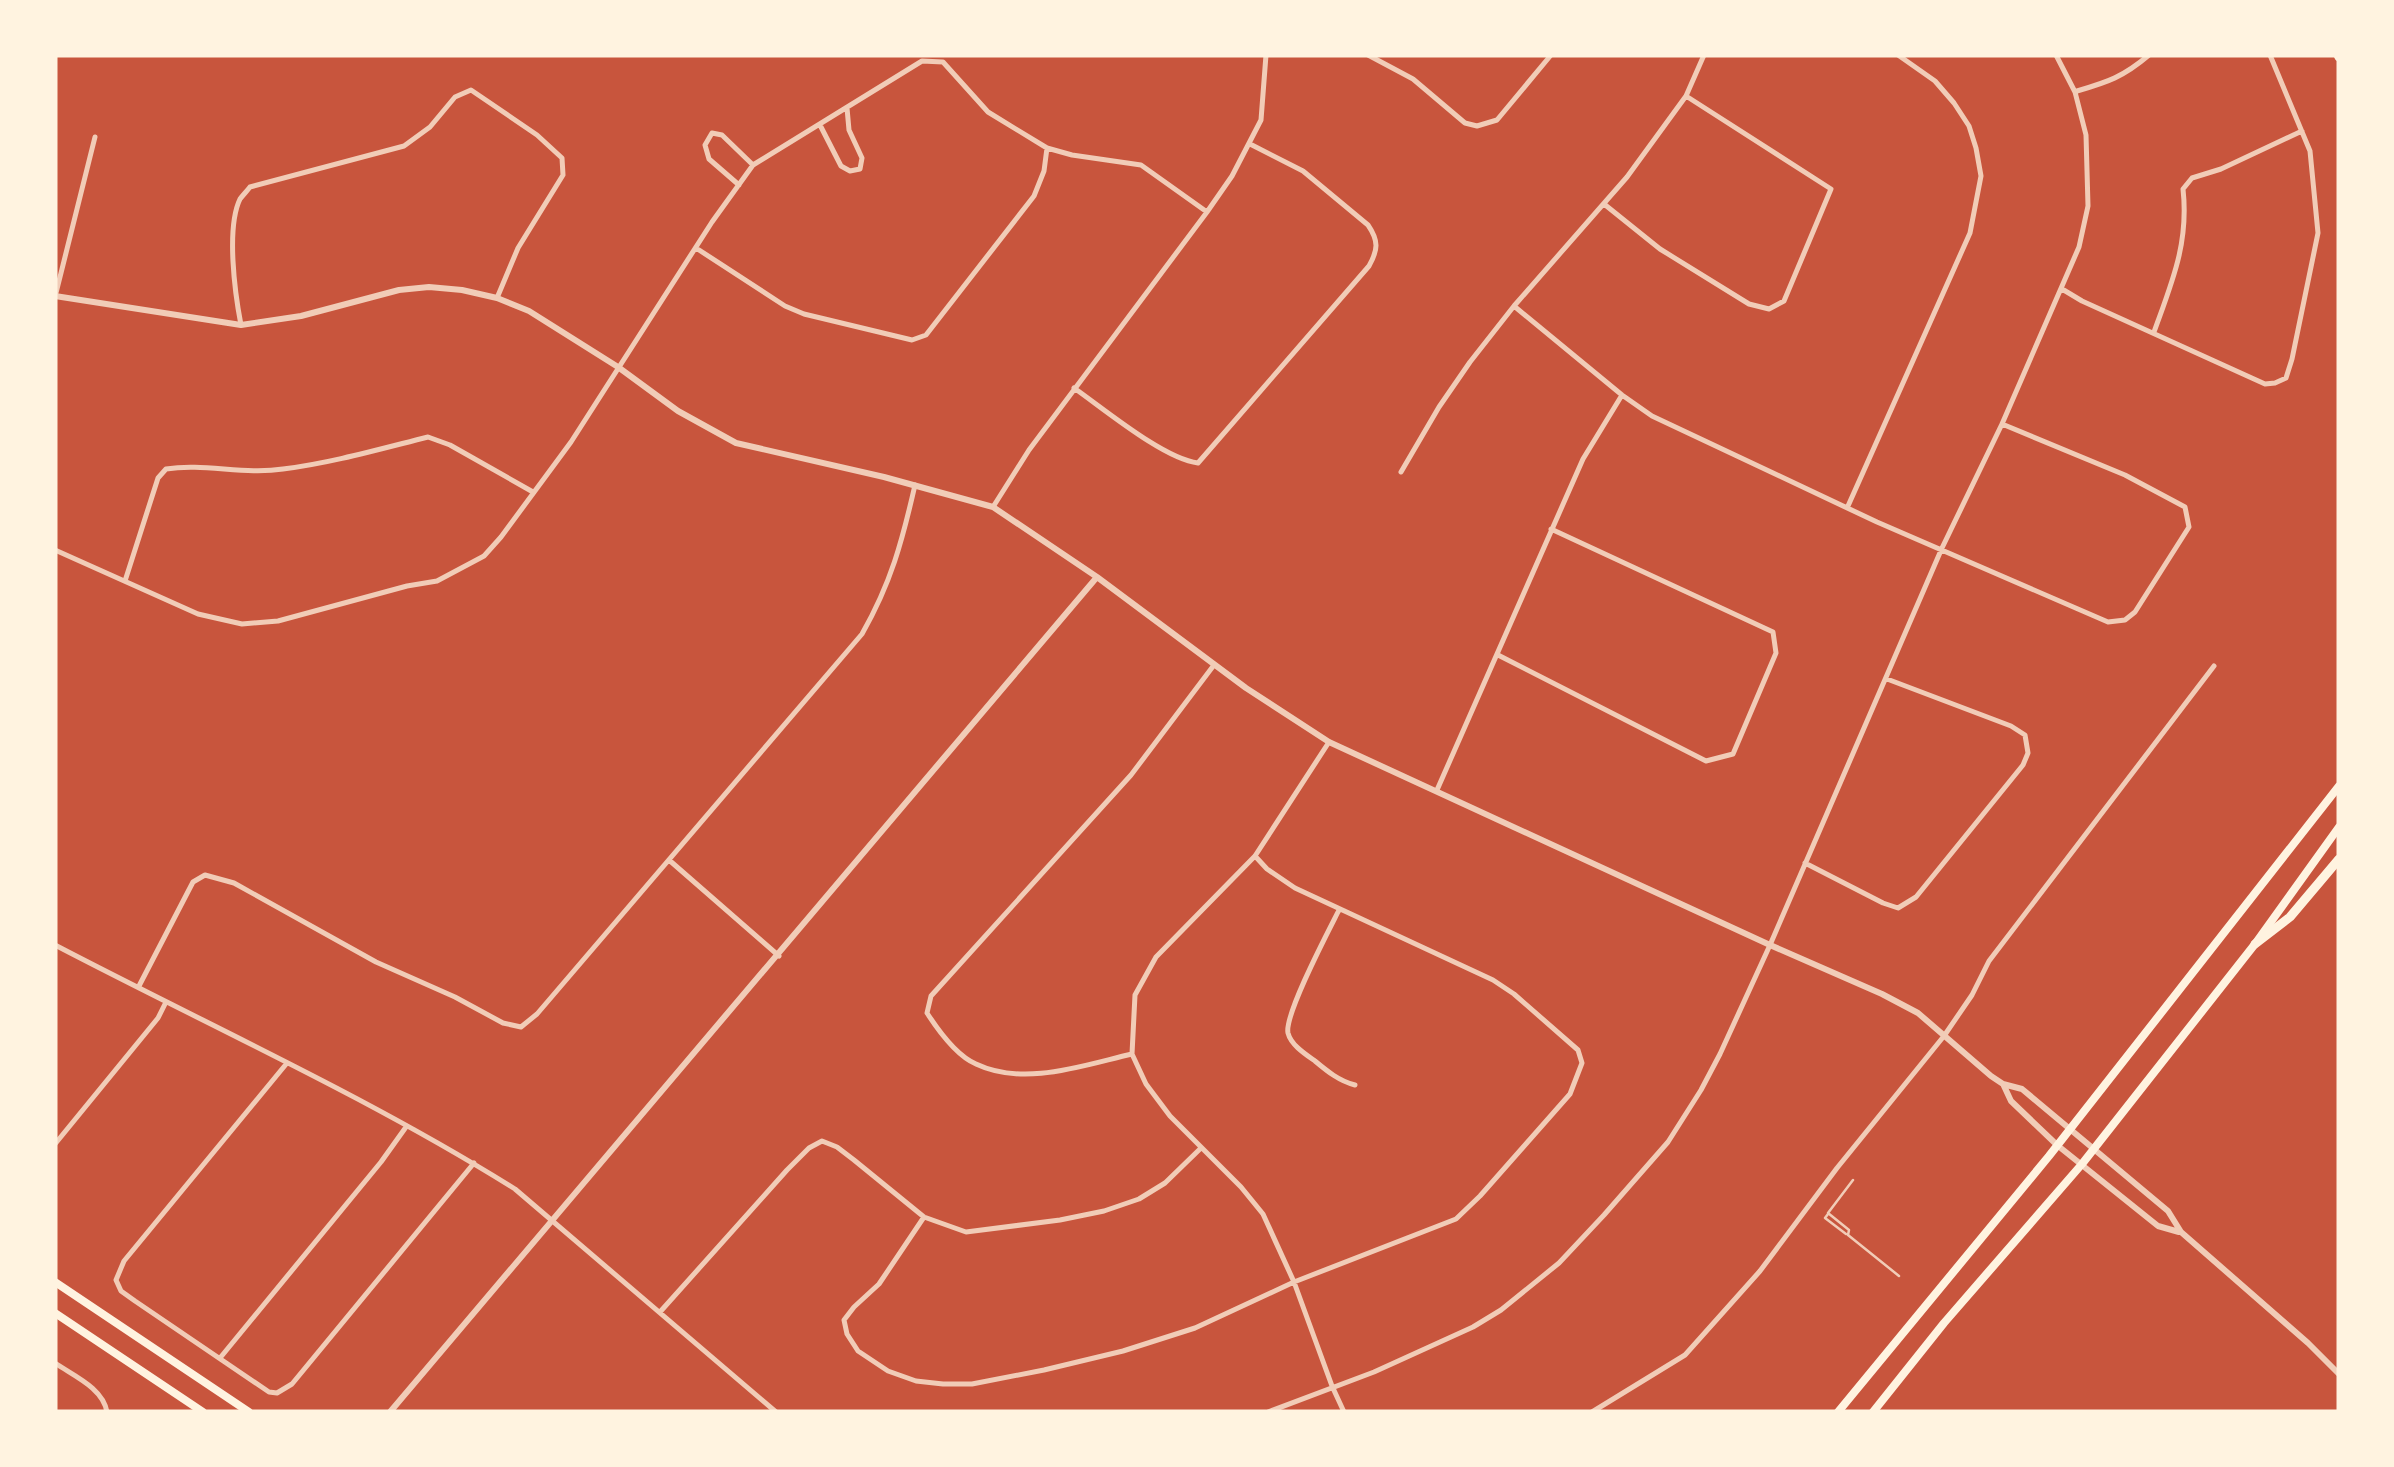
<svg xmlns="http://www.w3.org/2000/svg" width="2394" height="1467" font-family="Barlow,sans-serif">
<rect width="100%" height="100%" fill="#c8553d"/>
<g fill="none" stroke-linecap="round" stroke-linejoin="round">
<path stroke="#f1ccb7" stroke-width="2.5" d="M 1853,1180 L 1828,1213 L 1849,1230 L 1848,1235 L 1899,1276
M 1828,1214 L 1825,1218 L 1846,1234"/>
<path stroke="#f1ccb7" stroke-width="5" d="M 1368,55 L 1413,79 L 1465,123 L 1477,126 L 1497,120 L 1551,55
M 2077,91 C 2108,82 2123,77 2149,55
M 820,125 L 841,166 L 850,171 L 860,169 L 862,158 L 849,130 L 847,108
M 739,185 L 709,159 L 705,145 L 712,133 L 722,135 L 753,165
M 1604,204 L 1660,249 L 1749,304 L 1769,309 L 1784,301 L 1831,189 L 1686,96
M 696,248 L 785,306 L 804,314 L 912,340 L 926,335 L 1034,196 L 1044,171 L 1047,148
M 2062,289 L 2082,301 L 2265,384 L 2275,383 L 2286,378 L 2292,359 L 2318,233 L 2310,151 L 2270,55
M 55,297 L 95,137
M 1514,306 L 1622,395 L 1652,416 L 1877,522 L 2108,622 L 2125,620 L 2135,612 L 2189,527 L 2185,507 L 2125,475 L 2002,424
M 241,325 C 235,294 226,228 240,199 C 243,195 247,191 250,187 L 404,146 L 430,127 L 455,97 L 471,90 L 537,135 L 562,158 L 563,175 L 518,248 L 497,298
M 2154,332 C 2172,282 2189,243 2183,189 L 2192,178 L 2221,169 L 2302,131
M 1074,388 C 1104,409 1164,459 1198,463 L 1369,266 C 1378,250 1379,241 1368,225 L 1303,171 L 1250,144
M 1401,472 L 1439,407 L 1470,362 L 1514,306 L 1627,177 L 1686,96 L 1704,55
M 1848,506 L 1970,233 L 1981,176 L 1976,148 L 1969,126 L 1954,103 L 1935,81 L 1898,55
M 993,507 L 1029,450 L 1207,212 L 1232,176 L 1261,120 L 1266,55
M 55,550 L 198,614 L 242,624 L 278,621 L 407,586 L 437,581 L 484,556 L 501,537 L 571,442 L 712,222 L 753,165 L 922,61 L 943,62 L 988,112 L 1047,148 L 1072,155 L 1141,165 L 1207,212
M 125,581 L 158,478 L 166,469 C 204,463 244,475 283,469 C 331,463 380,449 428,437 L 450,445 L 533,492
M 1498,655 L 1706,761 L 1733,754 L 1776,653 L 1773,632 L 1551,529
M 1329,742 L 1255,856 L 1156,957 L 1135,995 L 1132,1054 L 1146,1084 L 1170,1116 L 1241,1187 L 1263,1214 L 1294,1282 L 1332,1386 L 1344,1412
M 1437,790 L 1583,459 L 1622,395
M 669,860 L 779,956
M 1805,863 L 1883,903 L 1898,908 L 1916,897 L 2023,765 L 2028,753 L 2025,735 L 2011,726 L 1887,679
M 1339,910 C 1329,930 1284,1015 1288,1033 C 1291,1045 1305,1054 1315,1061 C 1327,1071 1339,1081 1355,1085
M 55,945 C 208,1025 368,1097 515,1189 L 776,1412
M 139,986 L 193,882 L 205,875 L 234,883 L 376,962 L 455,997 L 503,1023 L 521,1027 L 537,1014 L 862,634 C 891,583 902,542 915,485
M 1132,1054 C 1084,1065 1024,1087 976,1064 C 957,1056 938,1030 927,1013 L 931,996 L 1131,775 L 1214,665
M 287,1063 L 124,1261 L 116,1280 L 121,1291 L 135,1301 L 269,1392 L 277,1393 L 292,1384 L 474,1163
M 55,1144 L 158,1018 L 166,1002
M 924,1217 L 879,1284 L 854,1307 L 844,1320 L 847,1334 L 858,1351 L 888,1371 L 916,1381 L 943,1384 L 972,1384 L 1044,1370 L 1123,1351 L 1195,1328 L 1294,1282 L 1456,1219 L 1480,1196 L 1570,1094 L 1582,1063 L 1578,1050 L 1514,994 L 1493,980 L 1295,888 L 1267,869 L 1255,856
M 660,1312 L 787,1170 L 809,1148 L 822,1141 L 837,1147 L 854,1160 L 924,1217 L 966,1232 L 1060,1220 L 1104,1211 L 1139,1199 L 1165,1183 L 1201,1148
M 220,1358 L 381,1162 L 406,1127
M 55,1363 C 74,1376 103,1388 107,1412
M 1268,1412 L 1374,1372 L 1473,1327 L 1501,1310 L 1559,1263 L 1604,1215 L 1668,1142 L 1701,1090 L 1720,1054 L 1770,945 L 1942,548 L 2002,424 L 2079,247 L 2088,206 L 2086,135 L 2075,92 L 2056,55
M 1592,1412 L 1685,1355 L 1760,1271 L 1837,1168 L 1944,1036 L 1972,995 L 1989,961 L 2214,666"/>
<path stroke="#f1ccb7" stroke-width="6" d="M 55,296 L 241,325 L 301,316 L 399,290 L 429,287 L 462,290 L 497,298 L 529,311 L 618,367 L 678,411 L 736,443 L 884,477 L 993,507 L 1097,577 L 1246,688 L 1329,742 L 1770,945 L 1882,994 L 1918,1013 L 1991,1076 L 2003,1084 L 2022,1089 L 2168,1211 L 2181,1232 L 2308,1343 L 2339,1374
M 2004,1086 L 2011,1101 L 2057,1145 L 2158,1226 L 2179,1232
M 390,1412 C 625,1133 863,856 1097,577"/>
<path stroke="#fff3e0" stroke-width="8" d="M 55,1282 L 249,1412
M 55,1313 L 203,1412
M 1838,1412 L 2049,1156 L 2339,786
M 1873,1412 L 1944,1323 L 2082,1164 L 2255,944 L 2339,827"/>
<path stroke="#fff3e0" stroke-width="9" d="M 2338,55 L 2339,57
M 2255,944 L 2290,917 L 2339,859"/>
</g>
<rect width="2394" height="1467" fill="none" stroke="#fff3e0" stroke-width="115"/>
</svg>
